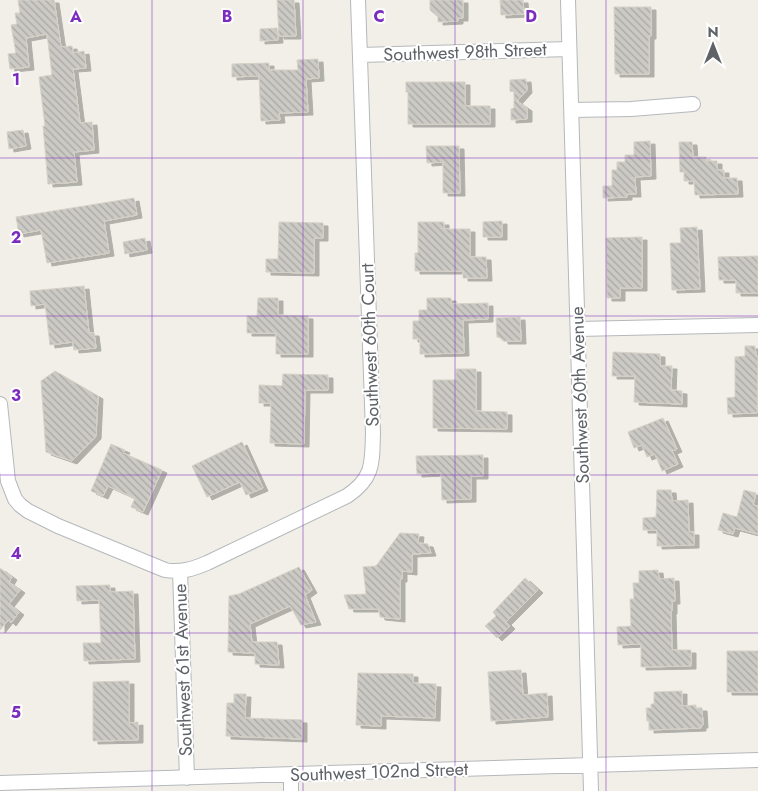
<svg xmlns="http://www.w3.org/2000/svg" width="758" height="791" font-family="Jost,sans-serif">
<defs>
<pattern id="building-back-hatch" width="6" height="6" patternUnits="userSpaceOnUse" patternTransform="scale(1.25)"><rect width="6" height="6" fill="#cccac5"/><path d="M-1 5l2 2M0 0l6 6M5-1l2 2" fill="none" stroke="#a9a8a4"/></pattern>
<filter id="shadow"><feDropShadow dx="5" dy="3" stdDeviation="0" flood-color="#0004"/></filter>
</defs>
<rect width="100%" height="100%" fill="#f1efe8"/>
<path fill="url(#building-back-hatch)" stroke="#d6d1c6" filter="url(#shadow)" d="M 18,0 L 54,0 L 61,47 L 72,46 L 73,53 L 84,51 L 86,68 L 73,69 L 80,123 L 92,122 L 94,150 L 74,152 L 77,182 L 48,184 L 43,126 L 45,126 L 39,77 L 52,75 L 47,34 L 26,38 L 29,67 L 10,69 L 8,54 L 16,53 L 11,25 L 17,24 L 15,13 L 20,13 Z
M 277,0 L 294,0 L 296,36 L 279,36 Z
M 430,0 L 463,0 L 463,18 L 458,18 L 458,21 L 438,22 L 438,17 L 430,10 Z
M 500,0 L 523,0 L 524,14 L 501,15 Z
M 614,7 L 651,7 L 651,36 L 649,36 L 649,74 L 615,74 Z
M 277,28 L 278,40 L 260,41 L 260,29 Z
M 318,59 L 319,78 L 306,79 L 308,112 L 279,113 L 280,120 L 261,121 L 259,76 L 232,77 L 232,64 L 269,63 L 269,70 L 298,70 L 297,60 Z
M 526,79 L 527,90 L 517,101 L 527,108 L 527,119 L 511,120 L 511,109 L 514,108 L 514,92 L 510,91 L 510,80 Z
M 406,82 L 465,82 L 465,106 L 490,106 L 490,124 L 408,124 L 408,92 L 406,92 Z
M 23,130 L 26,146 L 9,149 L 7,132 Z
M 650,141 L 651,176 L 635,177 L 636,194 L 627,194 L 627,197 L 603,198 L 603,186 L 612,186 L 612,170 L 617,170 L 617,162 L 625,162 L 625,155 L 634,155 L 634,142 Z
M 679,142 L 692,142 L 693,157 L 706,157 L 706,161 L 717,161 L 717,170 L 724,170 L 724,178 L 737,178 L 738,194 L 695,195 L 694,181 L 684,181 L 684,172 L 680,172 Z
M 426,146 L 459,146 L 460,193 L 443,193 L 443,162 L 427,163 Z
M 134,198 L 137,215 L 104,221 L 109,253 L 47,263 L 41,230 L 19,234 L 16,217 Z
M 502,221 L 502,237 L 483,237 L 483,222 Z
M 279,222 L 323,223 L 323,238 L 314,238 L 314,273 L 266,272 L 266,259 L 278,259 Z
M 418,222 L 444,222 L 444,229 L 470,229 L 470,257 L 486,257 L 487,278 L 463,278 L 463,271 L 415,271 L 415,253 L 418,253 Z
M 697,227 L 700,289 L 672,290 L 670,243 L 681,243 L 680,228 Z
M 642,237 L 642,288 L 620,288 L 620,298 L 607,298 L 606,238 Z
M 145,238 L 147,250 L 125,254 L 123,242 Z
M 758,256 L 758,293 L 736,293 L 736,280 L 719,280 L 718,257 Z
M 84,286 L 89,333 L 94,333 L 96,348 L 74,350 L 73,342 L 50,345 L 45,304 L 31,306 L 30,291 Z
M 258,298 L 278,298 L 278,315 L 308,316 L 308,354 L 276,354 L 276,333 L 247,333 L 247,316 L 257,316 Z
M 427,298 L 451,298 L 451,304 L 488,303 L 488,319 L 463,320 L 464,353 L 420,354 L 420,339 L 413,339 L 413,321 L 419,321 L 419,310 L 427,310 Z
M 520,317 L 521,341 L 503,341 L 503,339 L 497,337 L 496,318 Z
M 745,346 L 755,346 L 756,356 L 758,356 L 757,413 L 728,414 L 727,398 L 735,397 L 735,357 L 745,356 Z
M 613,352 L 660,354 L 660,366 L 672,366 L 671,390 L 682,391 L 682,404 L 634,402 L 635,376 L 612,376 Z
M 456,369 L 476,369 L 476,411 L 507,412 L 507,429 L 433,428 L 433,380 L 456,380 Z
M 55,371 L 98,396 L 96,436 L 72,461 L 46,452 L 41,381 Z
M 283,374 L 328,375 L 328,390 L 305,390 L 304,444 L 270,443 L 271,403 L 259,403 L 259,385 L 282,386 Z
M 663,418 L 677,449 L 672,451 L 678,464 L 662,471 L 655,454 L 647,457 L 642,445 L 634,448 L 628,432 Z
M 242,442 L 263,488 L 246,495 L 240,482 L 207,497 L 192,466 Z
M 111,444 L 125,450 L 123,453 L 162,470 L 143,512 L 131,507 L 135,498 L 108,486 L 103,496 L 91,491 Z
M 483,455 L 483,476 L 471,476 L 471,499 L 442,500 L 441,473 L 417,474 L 416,456 Z
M 657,490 L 671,490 L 672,501 L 688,500 L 689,532 L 694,532 L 694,545 L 657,546 L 657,530 L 643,530 L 643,518 L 656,517 Z
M 744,490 L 756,493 L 753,505 L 758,506 L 758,534 L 735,528 L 733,534 L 718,530 L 723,513 L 737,517 Z
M 400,533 L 419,534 L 418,543 L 428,544 L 431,553 L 412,554 L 412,572 L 402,571 L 402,579 L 400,579 L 400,619 L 380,617 L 379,609 L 349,609 L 344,595 L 366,594 L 363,567 L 376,566 Z
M 299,567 L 312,590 L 305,595 L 316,622 L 301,625 L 290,606 L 250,624 L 252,642 L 277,642 L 279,665 L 255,664 L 255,653 L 228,652 L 229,596 L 239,594 Z
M 0,568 L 12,577 L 9,582 L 20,590 L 9,604 L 19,612 L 11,623 L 8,620 L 0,630 Z
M 658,570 L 659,579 L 674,578 L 675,601 L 672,601 L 672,611 L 671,611 L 672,650 L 691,650 L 691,666 L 641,667 L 641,644 L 618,645 L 617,627 L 631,626 L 630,599 L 634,599 L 633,583 L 639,583 L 639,571 Z
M 525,578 L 538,590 L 506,622 L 510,626 L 497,638 L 485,626 L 496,616 L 493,612 Z
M 110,585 L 110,592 L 133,591 L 135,659 L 84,661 L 83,643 L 101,643 L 99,600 L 77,601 L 76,586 Z
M 727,651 L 758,651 L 758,692 L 727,692 Z
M 521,670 L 523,695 L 547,693 L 548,717 L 491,721 L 488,672 Z
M 358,673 L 413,674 L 413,683 L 436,684 L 435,718 L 381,716 L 381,726 L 356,725 Z
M 129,681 L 129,723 L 138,722 L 138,740 L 93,741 L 93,682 Z
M 682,691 L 682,706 L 696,705 L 696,708 L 702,708 L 703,725 L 701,725 L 701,728 L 649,730 L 649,721 L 647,721 L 646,708 L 651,708 L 651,704 L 654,704 L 654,692 Z
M 234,694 L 246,694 L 245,718 L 302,720 L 302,739 L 226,736 L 227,703 L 234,703 Z"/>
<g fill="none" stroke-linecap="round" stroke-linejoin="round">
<defs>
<path id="minor" d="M 568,0 L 591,791
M 360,55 L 569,49
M 572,110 L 631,109 L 693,104
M 578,329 L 758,325
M 0,404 L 8,481 L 15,499 L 20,505 L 28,511 L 58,526 L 165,570 C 180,573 193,569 207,563 L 347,496 C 374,478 372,463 373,433 L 358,0
M 180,571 L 187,778
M 291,774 L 291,791
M 0,783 L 758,760"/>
</defs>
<use href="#minor" stroke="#b5b8bc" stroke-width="16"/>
<use href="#minor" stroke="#fff" stroke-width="14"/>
</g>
<path fill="none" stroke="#7b2cbf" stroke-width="1" stroke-opacity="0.55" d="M 152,0 L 152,791M 303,0 L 303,791M 455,0 L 455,791M 606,0 L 606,791M 0,158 L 758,158M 0,316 L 758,316M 0,475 L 758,475M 0,633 L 758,633"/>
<g text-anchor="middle" stroke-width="4" stroke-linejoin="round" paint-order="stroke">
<g font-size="18" fill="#5f6368" stroke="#fff">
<text transform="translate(465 52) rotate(-2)" y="6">Southwest 98th Street</text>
<text transform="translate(370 345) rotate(-92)" y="6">Southwest 60th Court</text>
<text transform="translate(580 395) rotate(-92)" y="6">Southwest 60th Avenue</text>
<text transform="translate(183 670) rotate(-92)" y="6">Southwest 61st Avenue</text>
<text transform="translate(379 772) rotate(-2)" y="6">Southwest 102nd Street</text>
</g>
</g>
<g font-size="16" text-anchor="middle" font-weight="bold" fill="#7b2cbf" stroke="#fff" stroke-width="4" stroke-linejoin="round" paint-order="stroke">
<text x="76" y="22">A</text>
<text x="227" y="22">B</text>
<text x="379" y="22">C</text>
<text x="531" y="22">D</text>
<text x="16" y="85">1</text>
<text x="16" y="243">2</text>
<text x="16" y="401">3</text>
<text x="16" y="559">4</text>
<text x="16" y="718">5</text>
</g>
<g transform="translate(713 45)" stroke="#ffffff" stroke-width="4" paint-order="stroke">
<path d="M0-4L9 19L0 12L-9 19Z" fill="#5f6368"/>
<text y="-8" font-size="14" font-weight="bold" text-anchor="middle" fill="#5f6368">N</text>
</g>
</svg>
